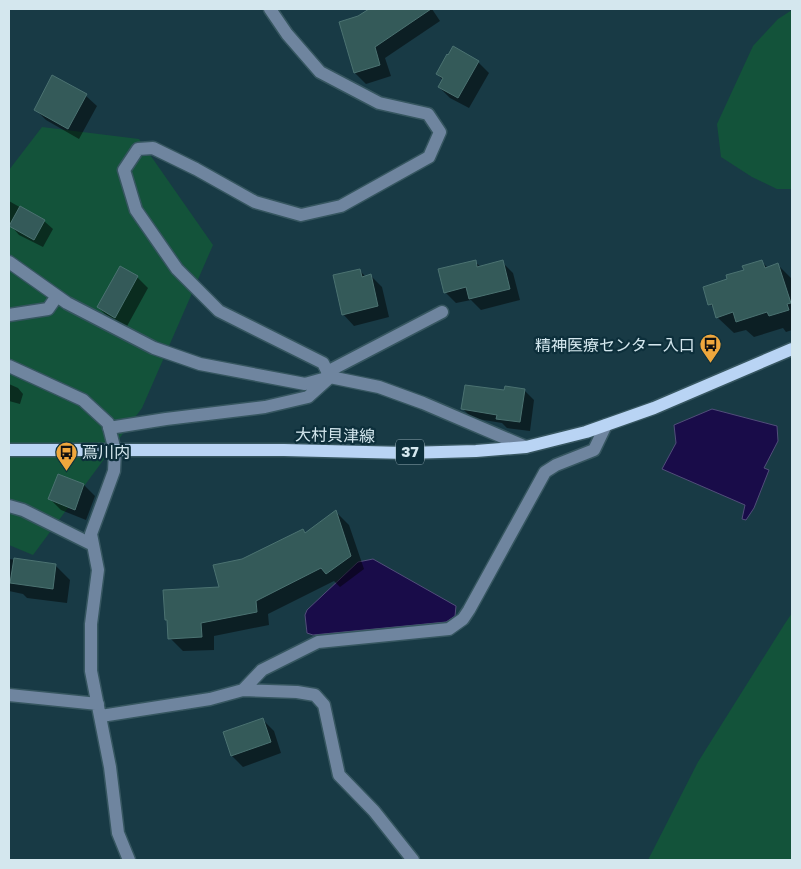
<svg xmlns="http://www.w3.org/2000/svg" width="801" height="869" font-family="'Golos Text','Noto Sans JP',sans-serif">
<rect width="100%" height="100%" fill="#183a45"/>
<path fill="#13533a" d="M 792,10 L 792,189 L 777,189 L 752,177 L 721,157 L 717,124 L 753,46 L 778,19 Z
M 42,127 L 139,139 L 213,245 L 142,408 L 33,555 L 9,545 L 9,170 Z
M 792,613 L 792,860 L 648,860 L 698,762 L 784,625 Z"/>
<path fill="#190c49" stroke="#514e7a" d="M 712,409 L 777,426 L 778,441 L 764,468 L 769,470 L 754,508 L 746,520 L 742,519 L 745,505 L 662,469 L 676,443 L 674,425 Z
M 373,559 L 456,606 L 455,616 L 446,622 L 313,635 L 307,633 L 305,615 L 307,610 L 358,562 Z"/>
<path fill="#0007" d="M 371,9 L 432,9 L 440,21 L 385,58 L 391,76 L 366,84 L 355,73 L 358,17 Z
M 478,62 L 489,73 L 469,108 L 450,98 L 439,87 L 443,80 L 437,74 Z
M 86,96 L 97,106 L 79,139 L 46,120 L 35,109 Z
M 9,201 L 44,221 L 53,229 L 43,247 L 19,235 L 13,228 L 9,226 Z
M 761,261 L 768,268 L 778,265 L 792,279 L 792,330 L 786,332 L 783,328 L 754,337 L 746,330 L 734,333 L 717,317 L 715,309 L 710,304 L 729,280 Z
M 475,262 L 481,267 L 502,262 L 513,273 L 520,300 L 481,310 L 471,300 L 456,303 L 445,292 Z
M 359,270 L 366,277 L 371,276 L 382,287 L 389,317 L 354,326 L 343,314 Z
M 137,277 L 148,288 L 126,328 L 109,318 L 98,307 Z
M 9,384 L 18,388 L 23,394 L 20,404 L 9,401 Z
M 524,390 L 534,400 L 530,431 L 507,428 L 502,423 L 472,418 L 462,408 L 505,391 Z
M 59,475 L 84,485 L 95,496 L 86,520 L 61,510 L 50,499 Z
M 336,512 L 349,525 L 364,569 L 340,587 L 334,581 L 268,614 L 269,625 L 214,636 L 214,650 L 183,651 L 170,638 L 169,622 L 166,620 L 220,588 L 243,560 L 303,530 L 306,533 Z
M 9,559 L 55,565 L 70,580 L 67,603 L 27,598 L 23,594 L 9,591 Z
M 263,720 L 274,731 L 281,753 L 243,767 L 232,756 L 225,733 Z"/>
<path fill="#345a59" stroke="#4b7271" d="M 369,9 L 431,9 L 375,47 L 380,65 L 354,73 L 339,22 L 358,16 Z
M 453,46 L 479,61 L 458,98 L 438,87 L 443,78 L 436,74 L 447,54 L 448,55 Z
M 52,75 L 87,94 L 68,129 L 34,110 Z
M 20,206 L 45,220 L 34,240 L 9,226 Z
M 476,260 L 477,267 L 503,260 L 510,289 L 469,299 L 466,287 L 444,293 L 438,269 Z
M 762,260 L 765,268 L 778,263 L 791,303 L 787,304 L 789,310 L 769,316 L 767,312 L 736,322 L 733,312 L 716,318 L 712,304 L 708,305 L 703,287 L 727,279 L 726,275 L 744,270 L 742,266 Z
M 120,266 L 138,276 L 115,318 L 97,307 Z
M 360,269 L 362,277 L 371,274 L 378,306 L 342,315 L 333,275 Z
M 465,385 L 504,390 L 505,386 L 525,389 L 520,422 L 496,419 L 497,415 L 461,409 Z
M 58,474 L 84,484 L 75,510 L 48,499 Z
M 336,510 L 351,556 L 326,574 L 321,568 L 256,601 L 257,612 L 201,623 L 202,637 L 168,639 L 167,620 L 165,620 L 163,590 L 219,587 L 213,565 L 242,559 L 303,529 L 305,533 Z
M 14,558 L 56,564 L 53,589 L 10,583 Z
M 263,718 L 271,742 L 231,756 L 223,732 Z"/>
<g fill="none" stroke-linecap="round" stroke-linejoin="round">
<defs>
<path id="minor" d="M 270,9 L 287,34 L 320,72 L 379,103 L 428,114 L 440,132 L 429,157 L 341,206 L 301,215 L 255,202 L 196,169 L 153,148 L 138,149 L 124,170 L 136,210 L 177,269 L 219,311 L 323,363 L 330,377
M 9,262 L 67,303 L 154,348 L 200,364 L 305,384 L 330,377 L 379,387 L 423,403 L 526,447
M 9,315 L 48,309 L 57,296
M 9,366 L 83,400 L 108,423 L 115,451 L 114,471 L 91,534 L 98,570 L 91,624 L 91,671 L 110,767 L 118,833 L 129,860
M 327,372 L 442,312
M 109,428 L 166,419 L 265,407 L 308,397 L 328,379
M 9,506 L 23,510 L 93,545
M 243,690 L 297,692 L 315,695 L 324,705 L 339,775 L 374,811 L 413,860
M 9,695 L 98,704
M 101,716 L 210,699 L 243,690 L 262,670 L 318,642 L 449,629 L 463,619 L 469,610 L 545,472 L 556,465 L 594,450 L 606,425"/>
<path id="major" d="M 9,450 L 284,450 L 406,453 L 476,451 L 526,447 L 586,432 L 654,408 L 792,349"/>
</defs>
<use href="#minor" stroke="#365660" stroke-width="15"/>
<use href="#major" stroke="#365660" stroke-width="15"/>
<use href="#minor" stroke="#6f859f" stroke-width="12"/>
<use href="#major" stroke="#b9d4f4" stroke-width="12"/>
</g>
<defs>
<symbol id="bus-pin" viewBox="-11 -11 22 30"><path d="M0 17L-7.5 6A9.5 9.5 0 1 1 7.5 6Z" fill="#efa73d" stroke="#0d2f3b"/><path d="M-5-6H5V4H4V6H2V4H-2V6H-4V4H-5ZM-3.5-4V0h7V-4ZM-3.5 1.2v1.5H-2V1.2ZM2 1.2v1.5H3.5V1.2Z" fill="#111"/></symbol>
</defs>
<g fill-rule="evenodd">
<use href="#bus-pin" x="698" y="332" width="25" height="34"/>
<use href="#bus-pin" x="54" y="440" width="25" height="34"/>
</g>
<g text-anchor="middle" stroke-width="4.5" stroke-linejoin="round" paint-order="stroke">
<rect fill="#0d2f3b" stroke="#98b0b8" stroke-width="1" x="396" y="439.5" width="28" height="25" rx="4"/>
<g font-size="15" font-weight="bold" fill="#d4e7ee">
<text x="410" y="457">37</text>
</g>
<g font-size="16" fill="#d4e7ee" stroke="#0d2f3b" text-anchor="end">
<text x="695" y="351">精神医療センター入口</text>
<text x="82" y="458" text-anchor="start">蔦川内</text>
</g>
<g font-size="16" fill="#d4e7ee" stroke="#0d2f3b">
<text transform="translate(335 435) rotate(1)" y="6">大村貝津線</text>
</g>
</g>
<rect width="801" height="869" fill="none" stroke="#d4e7ee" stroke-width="20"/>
</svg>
